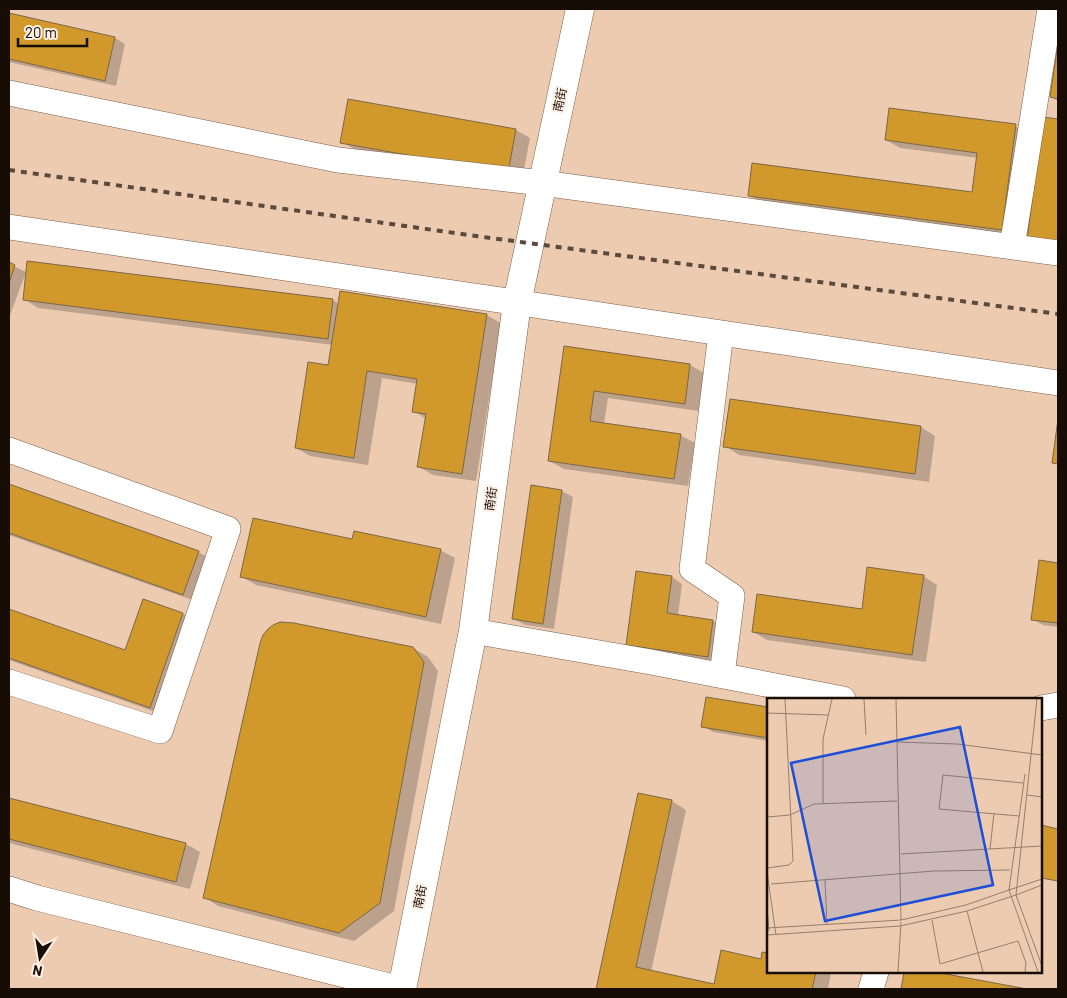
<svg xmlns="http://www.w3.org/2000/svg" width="1067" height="998" font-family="Barlow,'Noto Sans SC',sans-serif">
<rect width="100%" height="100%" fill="#eccbb1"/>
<path fill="#0003" d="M 9,15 L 115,38 L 125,44 L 116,86 L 9,62 Z
M 1058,51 L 1058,101 L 1051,97 Z
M 1044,119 L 1058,120 L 1058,250 Z
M 1015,126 L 1030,134 L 1016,237 L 763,203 L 749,195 L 973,193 L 978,158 L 900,148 L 886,140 Z
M 516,130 L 530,138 L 522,180 L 356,150 L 342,142 Z
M 29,262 L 333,300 L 339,304 L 486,315 L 501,323 L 476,481 L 433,475 L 419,467 L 426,419 L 414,411 L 418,384 L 382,378 L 368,465 L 310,456 L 296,448 L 329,367 L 333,345 L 38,308 L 24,299 Z
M 9,264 L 26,272 L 9,318 Z
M 565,347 L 690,365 L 704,373 L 699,411 L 608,398 L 604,424 L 680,435 L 695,443 L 688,486 L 564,469 L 549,461 Z
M 731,400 L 921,427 L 935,436 L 929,482 L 739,455 L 725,446 Z
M 9,485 L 198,552 L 213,560 L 198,602 L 9,535 Z
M 562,491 L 573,497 L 554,629 L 525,625 L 514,619 Z
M 353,541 L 440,550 L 455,558 L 441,624 L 256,585 L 242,577 Z
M 1040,562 L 1058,564 L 1058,627 L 1043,625 L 1032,619 Z
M 923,576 L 937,585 L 926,662 L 767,640 L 753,632 L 863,610 Z
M 672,577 L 682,584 L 678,616 L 713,621 L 723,627 L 718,662 L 638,651 L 627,645 Z
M 144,601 L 183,614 L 197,622 L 164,715 L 9,660 L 9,610 L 126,652 Z
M 413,648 L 428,657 L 438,671 L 394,911 L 354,941 L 218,906 L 204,897 Z
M 707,698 L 768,708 L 768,741 L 713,732 L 703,726 Z
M 639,794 L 672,801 L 686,810 L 651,972 L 715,985 L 762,961 L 763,954 L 768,955 L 768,972 L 829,972 L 831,973 L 828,989 L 597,989 Z
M 9,799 L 186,844 L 200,852 L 190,889 L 9,843 Z
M 1041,827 L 1058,830 L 1058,881 L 1041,878 Z
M 905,972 L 928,972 L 1021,989 L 902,989 Z"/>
<path fill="#d1992c" stroke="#7b6748" d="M 9,13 L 115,37 L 105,81 L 9,59 Z
M 1058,43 L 1058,99 L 1050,97 Z
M 348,99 L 516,129 L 508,173 L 340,143 Z
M 889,108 L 1016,124 L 1002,230 L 748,196 L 752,163 L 972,192 L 977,153 L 885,140 Z
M 1043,117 L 1058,119 L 1058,244 L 1027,240 Z
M 27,261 L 333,299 L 328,339 L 23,300 Z
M 9,262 L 15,265 L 9,283 Z
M 340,291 L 487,314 L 462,474 L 417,467 L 426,414 L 412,412 L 417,379 L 367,371 L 354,458 L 295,448 L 308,362 L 328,365 Z
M 564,346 L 690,364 L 685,404 L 594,391 L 590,421 L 681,434 L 674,479 L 548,461 Z
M 730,399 L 921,426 L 915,474 L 723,447 Z
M 1058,419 L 1058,464 L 1052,463 Z
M 9,484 L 199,551 L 183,595 L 9,533 Z
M 531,485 L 562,490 L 543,624 L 512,619 Z
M 253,518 L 352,539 L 354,531 L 441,549 L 426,617 L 240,577 Z
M 1039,560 L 1058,563 L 1058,623 L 1031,620 Z
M 867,567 L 924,575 L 912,655 L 752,632 L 757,594 L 862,609 Z
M 636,571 L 672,576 L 667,613 L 713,620 L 708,657 L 626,645 Z
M 143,599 L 183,613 L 150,708 L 9,658 L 9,609 L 125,650 Z
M 280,622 L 294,623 L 413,647 L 424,662 L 380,903 L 339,933 L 203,898 L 260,643 L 263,635 L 268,629 L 273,625 Z
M 706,697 L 768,707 L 768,738 L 701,727 Z
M 638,793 L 672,800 L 636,967 L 714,984 L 721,950 L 761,959 L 762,952 L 768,953 L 768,972 L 816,972 L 812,989 L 596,989 Z
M 9,798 L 186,843 L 176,882 L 9,839 Z
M 1041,825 L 1058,829 L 1058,881 L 1041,878 Z
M 904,972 L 935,972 L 1027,989 L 901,989 Z"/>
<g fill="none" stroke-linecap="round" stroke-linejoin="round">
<defs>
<path id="street" d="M 9,93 L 338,160 L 542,183 L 1058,253
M 9,227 L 1058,383
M 1012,247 L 1050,9
M 721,333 L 692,569 L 732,596 L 722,675
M 9,450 L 228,529 L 160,731 L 9,682
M 473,631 L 651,662 L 843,699
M 1041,708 L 1058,705
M 9,889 L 37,898 L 401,989
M 871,989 L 876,972"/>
<path id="secondary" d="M 402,989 L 473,631 L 517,303 L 580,9"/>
</defs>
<use href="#street" stroke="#7c5f48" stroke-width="26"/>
<use href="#secondary" stroke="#7c5f48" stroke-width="29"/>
<use href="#street" stroke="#fff" stroke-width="25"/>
<use href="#secondary" stroke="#fff" stroke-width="28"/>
<path stroke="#5c4a3c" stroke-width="4" stroke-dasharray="6 6" stroke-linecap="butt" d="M 9,170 L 476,236 L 1058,314"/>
</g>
<g text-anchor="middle" stroke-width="4" stroke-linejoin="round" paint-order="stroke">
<g font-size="12" fill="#180d05" stroke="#fef0e5">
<text transform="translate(560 100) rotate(-78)" y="4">南街</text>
<text transform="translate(491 499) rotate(-82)" y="4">南街</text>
<text transform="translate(420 897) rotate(-79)" y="4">南街</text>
</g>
</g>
<g transform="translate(767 698)">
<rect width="275" height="275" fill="#eccbb1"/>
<path fill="none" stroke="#977f6c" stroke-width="1" d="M 97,1 L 99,37M 129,1 L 134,222M 0,15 L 61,17M 130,44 L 190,46 L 275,57M 260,97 L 275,99M 56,105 L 56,41 L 65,1M 252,118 L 172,111 L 176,77 L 256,85M 0,119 L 23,117 L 47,106 L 130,103M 223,151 L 227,115M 134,156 L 275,148M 0,170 L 22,167 L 26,163 L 18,1M 0,174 L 9,237M 58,182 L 60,227M 4,186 L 167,173 L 243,172M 275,187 L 249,197 L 275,268M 0,209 L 2,233M 200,213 L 216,274M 165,222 L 173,266 L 251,243 L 259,265 L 258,274M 0,230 L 134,222 L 199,207 L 242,192 L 258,76M 0,237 L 133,228 L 200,213 L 249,197 L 270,1M 131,274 L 134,224M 271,274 L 242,192 L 275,181"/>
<path fill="#1d4ed8" fill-opacity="0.15" stroke="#1d4ed8" stroke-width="2.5" d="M 193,29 L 226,187 L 58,223 L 24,65 Z"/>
<rect width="275" height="275" fill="none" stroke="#180d05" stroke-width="2.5"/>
</g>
<rect width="1067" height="998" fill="none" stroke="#180d05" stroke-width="20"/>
<g transform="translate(40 958) rotate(192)" stroke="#fef0e5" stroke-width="4" paint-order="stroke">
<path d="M0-4L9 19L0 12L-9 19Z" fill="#180d05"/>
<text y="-8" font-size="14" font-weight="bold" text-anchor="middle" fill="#180d05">N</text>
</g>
<path d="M18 38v8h69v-8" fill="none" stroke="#180d05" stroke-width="2.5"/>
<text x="25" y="38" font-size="15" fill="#180d05" stroke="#fef0e5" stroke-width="4" paint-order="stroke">20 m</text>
</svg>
